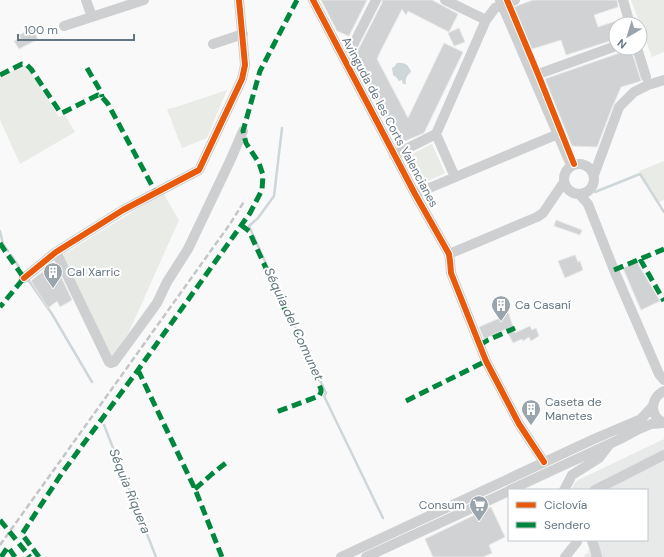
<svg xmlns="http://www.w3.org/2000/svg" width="664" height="557" font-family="'DM Sans',sans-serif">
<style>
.built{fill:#e8e9e9}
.green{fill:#e8ebe6}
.water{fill:#ced6d9}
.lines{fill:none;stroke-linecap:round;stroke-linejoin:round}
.stream{stroke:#ced6d9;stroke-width:2.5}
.building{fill:#d0d2d3;stroke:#e8e8e8}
.minor{stroke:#cecfd0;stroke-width:10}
.rail{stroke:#c3c5c6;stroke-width:2.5;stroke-dasharray:6 3;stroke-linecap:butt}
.quiet{stroke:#00873e;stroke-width:5;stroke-dasharray:10 5;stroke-linecap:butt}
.cycleway-casing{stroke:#fff;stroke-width:8}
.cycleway{stroke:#e8590c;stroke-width:6}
.labels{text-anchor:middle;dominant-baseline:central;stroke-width:4;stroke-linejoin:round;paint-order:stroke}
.street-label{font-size:12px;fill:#657683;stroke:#fff}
.poi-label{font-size:12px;fill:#657683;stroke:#fff;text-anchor:start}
.water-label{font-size:13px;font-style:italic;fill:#60757c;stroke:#fff}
</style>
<rect width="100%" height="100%" fill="#f9f9f9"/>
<path class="built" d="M664 439V557H585L584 555 588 553 589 549 586 540H647V490H572V488L574 484 578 480Z"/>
<path class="green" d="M631 0H664V52L652 57Z
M22 66H26L29 69 59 117 65 115 75 132 20 164 0 120V77Z
M227 90 207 138 182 148 167 109 173 108Z
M432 144 445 173 419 185 406 157Z
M664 161V200L659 202 639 171Z
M163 193 179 220 129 332 111 361 61 256Z"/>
<path class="water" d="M397 63C404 62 409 65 411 72 407 75 405 79 406 84H403L402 80 399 81 396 77 393 75 392 68 395 66Z"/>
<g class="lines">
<path class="stream" d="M282 128 274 196 258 218 249 226 275 284 326 393 324 396 383 518
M595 192 640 174 664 212
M0 231 3 244 8 251
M11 255 19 267
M29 281 52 314 92 382
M104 425 156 557"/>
</g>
<path class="building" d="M321 0H367L349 36 337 31Z
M382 0H432L458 14 449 32 408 11 406 15 402 9 381 50 377 59 408 118 444 43 463 52 424 133 398 144 353 60 382 3Z
M533 0H617L618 7 594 15 598 27 616 21V39L566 55 561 40 532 49 514 7Z
M459 28 465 42 454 46 448 33Z
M32 29 38 39 19 49 14 41 21 38 19 35Z
M631 49 641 81 621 87 615 101 613 105 597 147 572 146 545 79Z
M556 220 582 230 580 235 554 226Z
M575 255 578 262 580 261 583 270 565 278 558 261Z
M637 262 660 301 641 310 623 268Z
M55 264 72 300 60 307 57 301 48 308 31 281 38 275Z
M508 311 515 333 530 326 532 330 536 328 539 336 531 341 529 337 523 341 522 339 513 343 506 329 484 339 479 327 500 318 498 315Z
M491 507 505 537 489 545 492 553 483 557H433L425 539Z"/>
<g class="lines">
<path class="minor" d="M86 0 92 17
M313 0 415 194 449 254 450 261 451 273 486 361 519 424 544 462
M445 0 486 20
M500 0 571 165
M623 0 630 24
M64 26 144 0
M213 44 243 34
M637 48 646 77
M345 61 376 0
M533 76 616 46
M436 134 455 177
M394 155 436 134 486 20 495 8 515 0
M564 179a15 15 0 1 1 30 0a15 15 0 1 1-30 0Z
M594 175 619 107 634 92 648 85 664 80
M415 194 558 134
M579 194 588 204 614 270 659 374 664 380
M56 252 109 362 111 363 114 362 136 332 157 303 167 282 188 249 230 161 243 131
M449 254 537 217 543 213 564 182
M24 278 56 252 123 210 199 170 242 79 245 65 239 0
M664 391C650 398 649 416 664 423
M510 490 618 440 637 430 651 424 664 423
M564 490 572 475 599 458 609 445
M595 490 664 455
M592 540 597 556 596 557
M341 557 594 439 641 419 653 406
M366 557 509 491
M565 557 577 542V540"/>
<path class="rail" d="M0 545 230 224 245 200"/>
<path class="quiet" d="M87 68 101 92 102 97
M0 75 22 64 27 65 31 69 60 112 62 113 98 95 102 97 108 104 156 193
M241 225 249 231 321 389V392L319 396 276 412
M0 243 5 251 24 278 0 307
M640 259 664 301
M614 270 664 249
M480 345 488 340 515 328
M138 370 195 489 222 557
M406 401 486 361
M195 489 212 474 227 462
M0 520 30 557
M1 557 8 547 15 557
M39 557 22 534 62 473 138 370 250 213 262 190 263 175 259 163 246 143 243 131 260 71 297 0"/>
<g class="cycleway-casing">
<path id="cycleway" d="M313 0 415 194 449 254 450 261 451 273 486 361 519 424 544 462
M507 0 538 74 574 164
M24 278 56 252 123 210 199 170 242 79 245 65 239 0"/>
</g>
<use href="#cycleway" class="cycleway"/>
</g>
<defs>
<g id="building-pin" transform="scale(1)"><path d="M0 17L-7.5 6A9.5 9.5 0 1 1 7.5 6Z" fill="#99a4ac" stroke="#fff"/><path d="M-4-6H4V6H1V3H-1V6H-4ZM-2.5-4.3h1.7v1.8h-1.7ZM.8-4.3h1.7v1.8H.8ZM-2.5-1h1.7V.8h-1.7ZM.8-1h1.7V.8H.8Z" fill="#fff"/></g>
<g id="supermarket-pin" transform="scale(1)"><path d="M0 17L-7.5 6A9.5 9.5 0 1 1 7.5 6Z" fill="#99a4ac" stroke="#fff"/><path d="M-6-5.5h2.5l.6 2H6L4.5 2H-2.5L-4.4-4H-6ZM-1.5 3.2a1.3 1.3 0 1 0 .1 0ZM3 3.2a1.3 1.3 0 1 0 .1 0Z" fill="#fff"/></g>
</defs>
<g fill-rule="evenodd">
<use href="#building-pin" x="53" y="272"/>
<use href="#building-pin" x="501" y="305"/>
<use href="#building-pin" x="531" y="409"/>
<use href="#supermarket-pin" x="479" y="505"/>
</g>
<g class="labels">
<g class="street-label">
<text transform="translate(390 122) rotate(62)">Avinguda de les Corts Valencianes</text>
</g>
<g class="poi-label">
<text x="67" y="272">Cal Xarric</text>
<text x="515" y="305">Ca Casaní</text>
<text x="545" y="402">Caseta de<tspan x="545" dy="14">Manetes</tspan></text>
<text x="465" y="505" text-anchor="end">Consum</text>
</g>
<g class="water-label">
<text transform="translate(294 324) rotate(65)">Séquia del Comunet</text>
<text transform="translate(130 491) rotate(68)">Séquia Riquera</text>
</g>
</g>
<rect x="508" y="489" width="140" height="52" fill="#ffffff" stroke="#c1c8cd"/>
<rect x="516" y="502" width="20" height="6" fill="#e8590c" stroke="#c1c8cd"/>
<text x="544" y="509" font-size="12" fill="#657683">Ciclovía</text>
<rect x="516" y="522" width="20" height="6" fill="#00873e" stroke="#c1c8cd"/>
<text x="544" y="529" font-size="12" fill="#657683">Sendero</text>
<g transform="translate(628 36) rotate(218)"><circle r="19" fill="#ffffff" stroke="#c1c8cd"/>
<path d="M0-3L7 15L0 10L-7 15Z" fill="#99a4ac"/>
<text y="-6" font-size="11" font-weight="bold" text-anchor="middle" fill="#657683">N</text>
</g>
<path d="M18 34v6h116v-6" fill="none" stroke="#657683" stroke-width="2"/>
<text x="24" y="34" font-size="12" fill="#657683" stroke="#ffffff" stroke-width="3" paint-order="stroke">100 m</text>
</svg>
